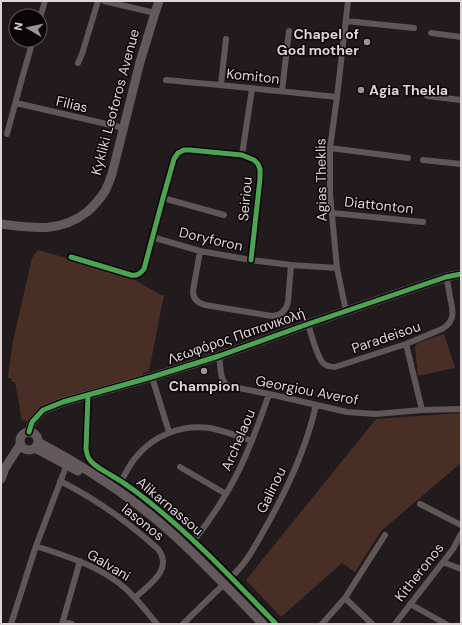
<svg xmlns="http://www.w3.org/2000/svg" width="462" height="625" font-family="'DM Sans',sans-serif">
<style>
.green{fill:#492e25}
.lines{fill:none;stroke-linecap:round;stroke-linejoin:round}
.street{stroke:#5e5657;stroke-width:6}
.secondary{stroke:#63595a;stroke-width:9}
.cycleway-casing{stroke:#0a0507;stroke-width:8}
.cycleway{stroke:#4ca352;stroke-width:5}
.poi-dot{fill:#9d9497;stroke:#0a0507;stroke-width:1.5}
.labels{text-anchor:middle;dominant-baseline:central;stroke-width:3;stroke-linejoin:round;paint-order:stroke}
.poi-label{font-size:14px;font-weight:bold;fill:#dfd5d8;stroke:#0a0507;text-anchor:end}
.street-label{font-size:14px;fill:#dfd5d8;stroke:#0a0507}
</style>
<rect width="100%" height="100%" fill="#221b1e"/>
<path class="green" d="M38 250 126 275 161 295H164L149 371 143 373V375L55 401 25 422V419L22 421 15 382H12L11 378H8L9 368 13 341 32 258Z
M444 334 455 368 418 376 415 347 418 343Z
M461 413V463L381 531 355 572 342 563 281 617 246 580 376 419Z"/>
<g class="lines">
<path class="street" d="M104 1 155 13
M40 18 45 1
M346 21 414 28
M431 33 461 37
M78 63 82 54 98 1
M166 80C223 85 280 91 337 97
M221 84 226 39
M282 91 289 31
M427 96 461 100
M16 103 124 128
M7 134 21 82 33 40
M330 148 408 158
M242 155 252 89
M423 160 461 164
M163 198 224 215
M332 213 423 222
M152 237 200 251 251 260 291 265 337 268
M200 251 193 291C193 299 197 303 205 305L272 316C280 316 286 311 288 302L291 265
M71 257 131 275C137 276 140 274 144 269L163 198 174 159 178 153 184 150H190L242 155 254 160 258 164 260 169V179L251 260
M346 311 337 268 330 194V148L337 97 348 1
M308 324C311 333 317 357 323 363 326 366 330 367 335 367L406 344 442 329C456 321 453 310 450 297 449 290 448 284 446 277
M406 344 422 410
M219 356C221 366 219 380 228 386L269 394 347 412 376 414 422 410 461 409
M152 377 169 432
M88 395 86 449C87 453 87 457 90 460 94 466 103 470 109 474 118 479 127 485 135 491 187 530 231 577 276 624
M180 467 226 494
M60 481C96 499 128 522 158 549 174 570 148 585 135 598
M121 481C126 473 130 464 136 457 154 435 182 424 210 428 225 431 238 436 252 441
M420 504 461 525
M194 540C213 517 233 485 245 457 254 436 262 415 269 394
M36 546C68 557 101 566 126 589 138 600 147 612 157 624
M443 562 461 569
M231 577C245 565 254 548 263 532 286 492 306 450 316 405
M345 598 372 624
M410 604 446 624
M63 621 72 624
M11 624 36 546 67 464
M62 624 80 561
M183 624 224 584
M322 624 345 598 385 535
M395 624 443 562 453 549 461 534"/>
<path class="secondary" d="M1 224C33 228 60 233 87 212 94 206 100 199 105 191 108 186 110 179 112 174L140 62 155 13 159 1
M20 441a9 9 0 1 1 18 0a9 9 0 1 1-18 0Z
M29 432 32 422 43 410 63 402 152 377 219 356 308 324 446 277 461 274
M38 442C87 468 134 498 175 536 205 564 234 594 263 624
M35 448 78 471
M1 479 5 468 20 445"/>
<g class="cycleway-casing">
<path id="cycleway" d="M71 257 131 275C137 276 140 274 144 269L163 198 174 159 178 153 184 150H190L242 155 254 160 258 164 260 169V179L251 260
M88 395 86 449C87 453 87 457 90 460 94 466 103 470 109 474 118 479 127 485 135 491 187 530 231 577 276 624
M29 432 32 422 43 410 63 402 152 377 219 356 308 324 446 277 461 274"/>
</g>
<use href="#cycleway" class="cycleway"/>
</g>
<g class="poi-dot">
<circle cx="367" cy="42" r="4"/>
<circle cx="361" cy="90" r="4"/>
<circle cx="204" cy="371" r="4"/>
</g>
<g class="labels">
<g class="poi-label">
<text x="359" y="34">Chapel of<tspan x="359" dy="16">God mother</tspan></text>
<text x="369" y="90" text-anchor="start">Agia Thekla</text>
<text x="204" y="386" text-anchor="middle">Champion</text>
</g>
<g class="street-label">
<text transform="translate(253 76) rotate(6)">Komiton</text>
<text transform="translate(115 102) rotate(-75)">Kykliki Leoforos Avenue</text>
<text transform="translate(72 104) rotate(13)">Filias</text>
<text transform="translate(321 180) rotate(-91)">Agias Theklis</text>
<text transform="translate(245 199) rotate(-85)">Seiriou</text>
<text transform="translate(379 205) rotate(6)">Diattonton</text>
<text transform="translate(211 239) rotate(13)">Doryforon</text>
<text transform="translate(236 336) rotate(-19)">Λεωφόρος Παπανικολή</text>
<text transform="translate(386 337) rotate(-19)">Paradeisou</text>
<text transform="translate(307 390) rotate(11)">Georgiou Averof</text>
<text transform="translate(238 440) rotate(-67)">Archelaou</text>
<text transform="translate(271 490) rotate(-64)">Galinou</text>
<text transform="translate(170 506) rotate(40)">Alikarnassou</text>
<text transform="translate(143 522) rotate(39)">Iasonos</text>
<text transform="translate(109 565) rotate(31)">Galvani</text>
<text transform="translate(419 572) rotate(-52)">Kitheronos</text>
</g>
</g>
<rect width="462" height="625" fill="none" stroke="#dfd5d8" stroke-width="4"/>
<g transform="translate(28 28) rotate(279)"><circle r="19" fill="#0a0507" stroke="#5f585b"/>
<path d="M0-3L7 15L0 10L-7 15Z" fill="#9d9497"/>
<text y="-6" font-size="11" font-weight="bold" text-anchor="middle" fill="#dfd5d8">N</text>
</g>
</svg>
